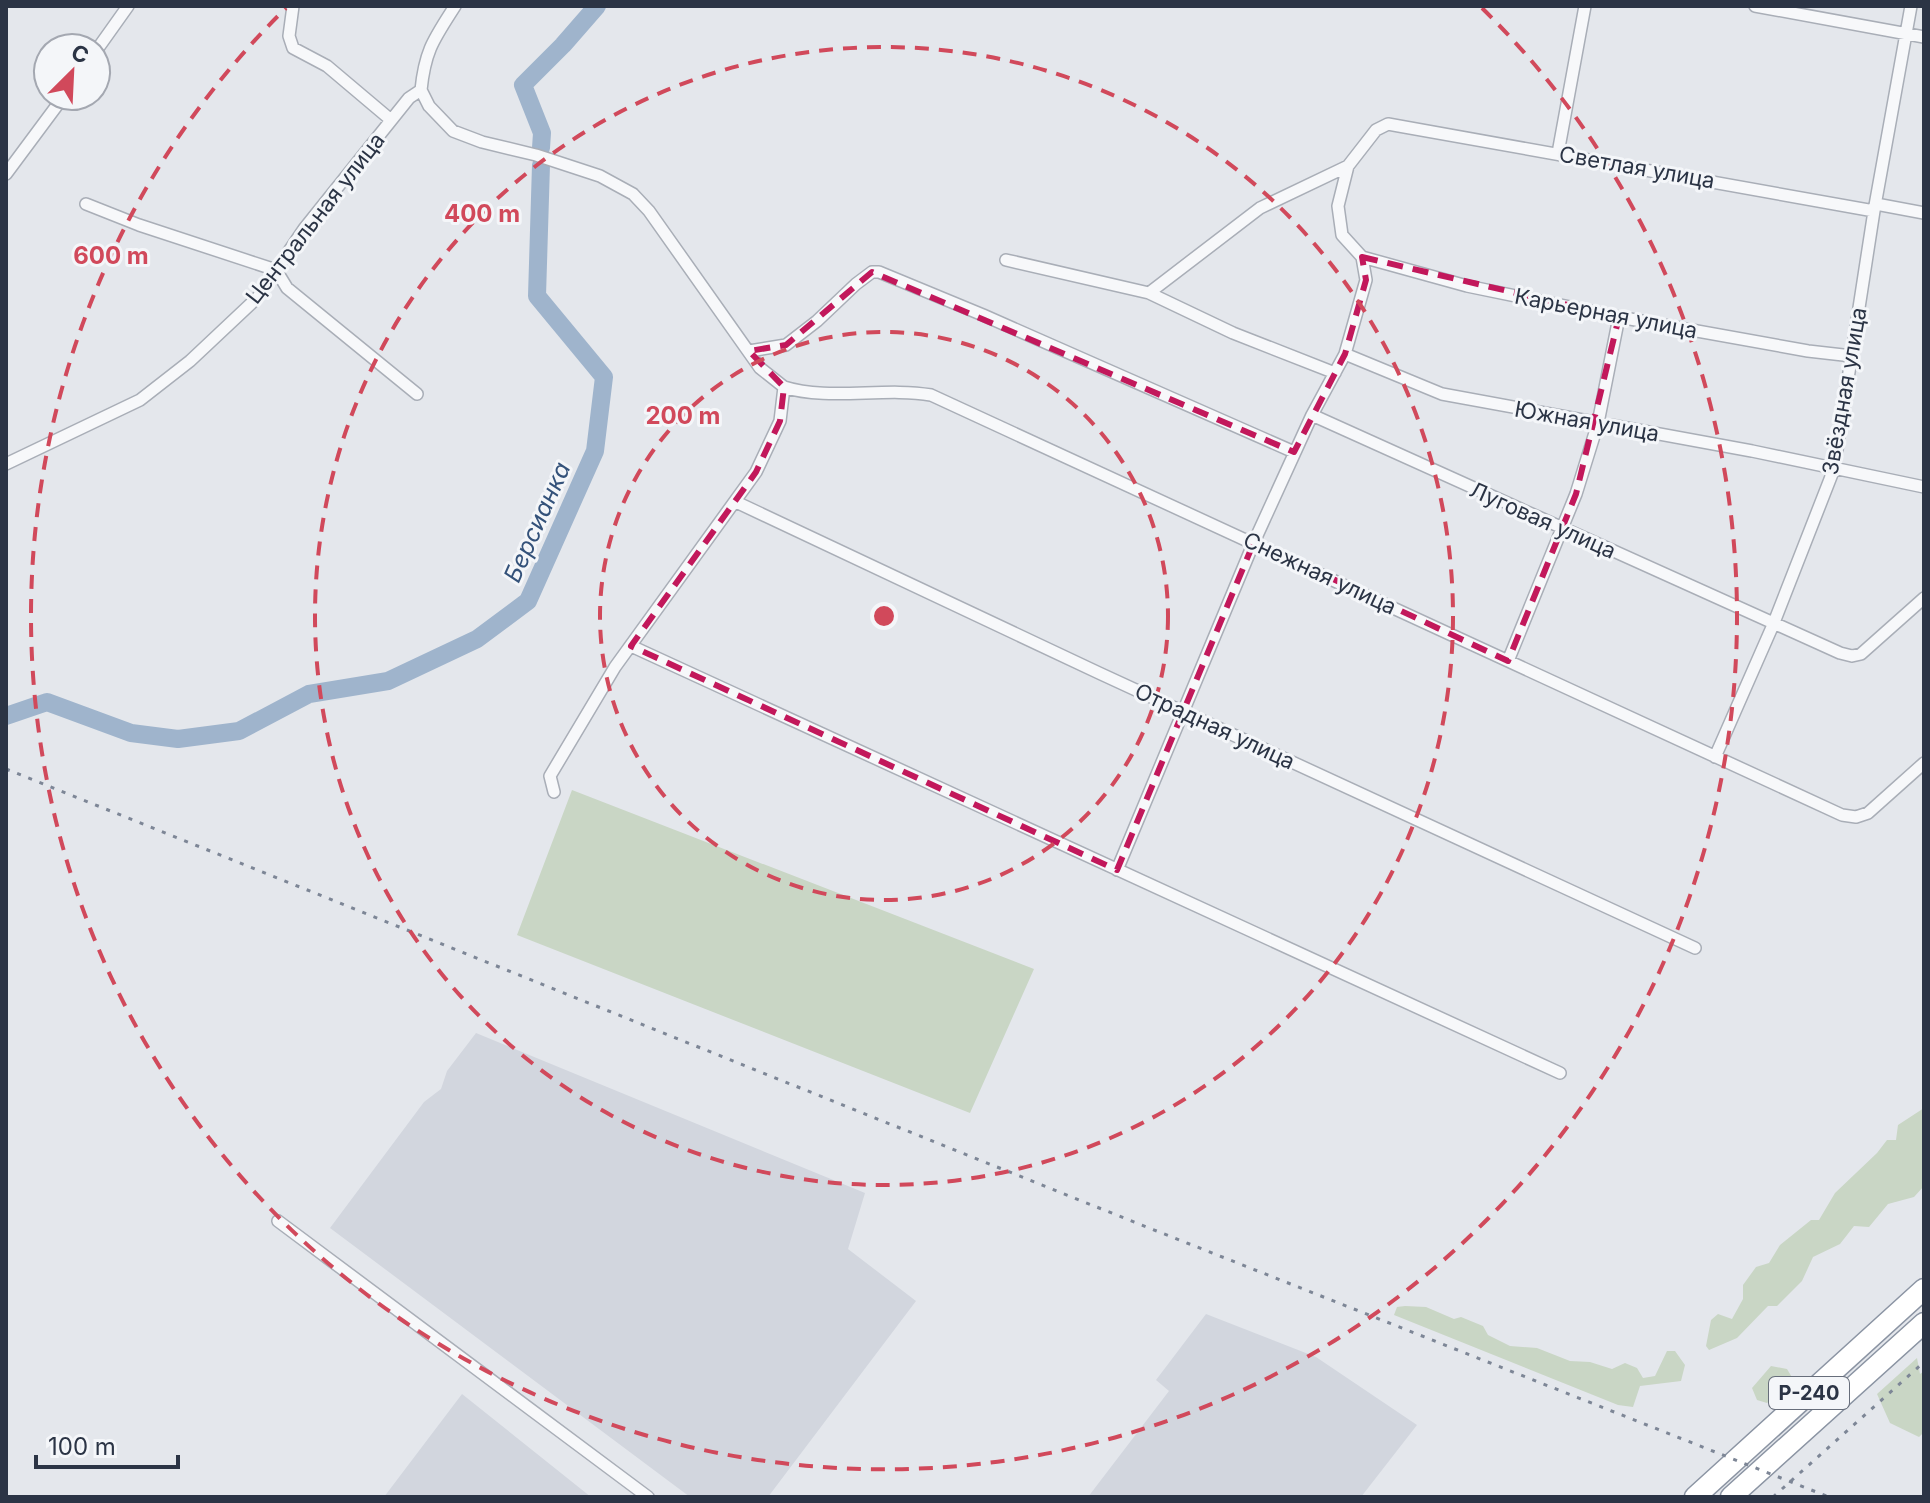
<svg xmlns="http://www.w3.org/2000/svg" width="1930" height="1503" font-family="Inter,sans-serif">
<style>
.built{fill:#d2d6de}
.green{fill:#c9d6c5}
.lines{fill:none;stroke-linecap:round;stroke-linejoin:round}
.river{stroke:#9fb4cc;stroke-width:18}
.street-casing{stroke:#a9aeb7;stroke-width:14}
.highway-casing{stroke:#8b94a3;stroke-width:23}
.street{stroke:#f7f8fa;stroke-width:11}
.highway{stroke:#fff;stroke-width:20}
.rail{stroke:#7d8696;stroke-width:3;stroke-dasharray:4 8;stroke-linecap:butt}
.marked{fill:none;stroke:#c2185b;stroke-width:6;stroke-dasharray:16 10;stroke-linejoin:round}
.ring{fill:none;stroke:#d1495b;stroke-width:4;stroke-dasharray:14 10}
.labels{text-anchor:middle;dominant-baseline:central;stroke-width:6;stroke-linejoin:round;paint-order:stroke}
.shield{fill:#f4f6f9;stroke:#676e7b;stroke-width:2}
.shield-label{font-size:20px;font-weight:bold;fill:#2b3445}
.street-label{font-size:22px;fill:#2b3445;stroke:#f4f6f9}
.water-label{font-size:24px;font-style:italic;fill:#34527a;stroke:#f4f6f9}
.centre{fill:#d1495b;stroke:#f4f6f9;stroke-width:4}
.ring-label{font-size:24px;text-anchor:middle;font-weight:bold;fill:#d1495b;stroke:#f4f6f9;stroke-width:6;stroke-linejoin:round;paint-order:stroke}
</style>
<rect width="100%" height="100%" fill="#e4e7ec"/>
<path class="built" d="M476 1033 865 1193 848 1249 916 1301 768 1497H690L330 1228 424 1102 441 1089 447 1071Z
M1206 1314 1316 1357 1417 1425 1361 1497H1088L1169 1391 1156 1380Z
M462 1394 591 1497H384Z"/>
<path class="green" d="M572 790 1034 969 970 1113 517 935Z
M1924 1108V1186L1914 1197 1888 1204 1869 1227 1854 1226 1840 1244 1813 1257 1802 1281 1777 1306H1768L1737 1338 1709 1350 1706 1346 1711 1320 1718 1314 1732 1319 1743 1299V1285L1756 1267 1769 1263 1780 1245 1811 1220H1819L1835 1193 1877 1153 1887 1140H1896L1898 1125Z
M1405 1306 1426 1307 1454 1319 1461 1317 1483 1326 1488 1335 1510 1346 1537 1348 1570 1361 1590 1362 1612 1369 1625 1363 1637 1368 1643 1378 1655 1376 1667 1351H1675L1685 1365 1681 1381 1640 1386 1633 1407 1618 1405 1394 1315 1397 1307Z
M1917 1358 1920 1374 1924 1371V1432L1919 1437 1890 1423 1877 1394Z
M1771 1366 1787 1369 1793 1379 1767 1403 1757 1400 1752 1388Z"/>
<g class="lines">
<path class="river" d="M541 148 542 133 523 85 563 45 597 6
M6 716 47 702 131 733 178 739 239 731 309 694 388 681 477 639 528 601 595 451 604 377 537 296 541 165"/>
<g class="street-casing">
<path id="street" d="M293 6 289 36 293 48 327 66 391 120
M1755 6 1924 37
M96 51 128 6
M421 90 429 106 453 131 482 142 536 155 600 176 633 194 649 211 760 368 784 387 780 421 756 472 615 667 550 776 554 792
M1558 153 1585 6
M6 174 64 96
M86 204 139 225 276 270 287 288 417 394
M1876 204 1924 213
M1362 257 1467 286 1619 317 1808 351 1852 356
M1006 260 1149 293 1233 333 1335 373
M1149 293 1260 208 1348 166
M749 351 786 345 817 321 856 284 872 272H879L983 315 1294 452
M1345 354 1442 394 1752 451 1924 487
M784 387C827 401 885 387 931 395L1842 815 1856 817 1868 813 1924 763
M1312 415 1840 653 1852 656 1861 654 1924 598
M6 464 140 400 190 361 258 297 304 229 409 98 421 90C425 50 434 39 455 6
M736 502 1099 673 1695 948
M631 646 1560 1073
M1508 661 1576 494 1598 423 1619 317
M1715 757 1773 625 1834 469 1874 211 1911 6
M1117 870 1254 542 1312 415 1345 354 1366 280 1362 257 1342 235 1338 206 1348 166 1376 130 1388 124 1399 126 1874 211
M278 1221 648 1497"/>
</g>
<g class="highway-casing">
<path id="highway" d="M1695 1497 1924 1289
M1731 1497 1924 1323"/>
</g>
<use href="#street" class="street"/>
<use href="#highway" class="highway"/>
<path class="rail" d="M6 769 1139 1224 1829 1497
M1773 1497 1924 1362"/>
</g>
<path class="marked" d="M1362 257 1619 317 1576 494 1508 661 1254 542 1117 870 631 646 756 472 780 421 784 387 749 351 786 345 872 272 1294 452 1345 354 1366 280Z"/>
<g class="ring">
<circle cx="884" cy="616" r="284"/>
<circle cx="884" cy="616" r="569"/>
<path d="M1482 8A853 853 0 1 1 286 8"/>
</g>
<g class="labels">
<rect class="shield" x="1769" y="1377" width="80" height="32" rx="6"/>
<g class="shield-label">
<text x="1809" y="1393">Р-240</text>
</g>
<g class="street-label">
<text transform="translate(1637 167) rotate(10)">Светлая улица</text>
<text transform="translate(315 218) rotate(-52)">Центральная улица</text>
<text transform="translate(1606 313) rotate(11)">Карьерная улица</text>
<text transform="translate(1844 391) rotate(-80)">Звёздная улица</text>
<text transform="translate(1587 421) rotate(10)">Южная улица</text>
<text transform="translate(1543 520) rotate(24)">Луговая улица</text>
<text transform="translate(1320 573) rotate(25)">Снежная улица</text>
<text transform="translate(1215 726) rotate(25)">Отрадная улица</text>
</g>
<g class="water-label">
<text transform="translate(537 522) rotate(-66)">Берсианка</text>
</g>
</g>
<circle cx="884" cy="616" r="12" class="centre"/>
<g class="ring-label">
<text x="482" y="222">400 m</text>
<text x="111" y="264">600 m</text>
<text x="683" y="424">200 m</text>
</g>
<rect width="1930" height="1503" fill="none" stroke="#2b3445" stroke-width="16"/>
<g transform="translate(72 72) rotate(24)"><circle r="38" fill="#f4f6f9" stroke="#a4a8b1" stroke-width="2"/>
<path d="M0-6L14 30L0 20L-14 30Z" fill="#d1495b"/>
<text y="-12" font-size="22" font-weight="bold" text-anchor="middle" fill="#2b3445">С</text>
</g>
<path d="M36 1455v12h142v-12" fill="none" stroke="#2b3445" stroke-width="4"/>
<text x="48" y="1455" font-size="24" fill="#2b3445" stroke="#f4f6f9" stroke-width="6" paint-order="stroke">100 m</text>
</svg>
